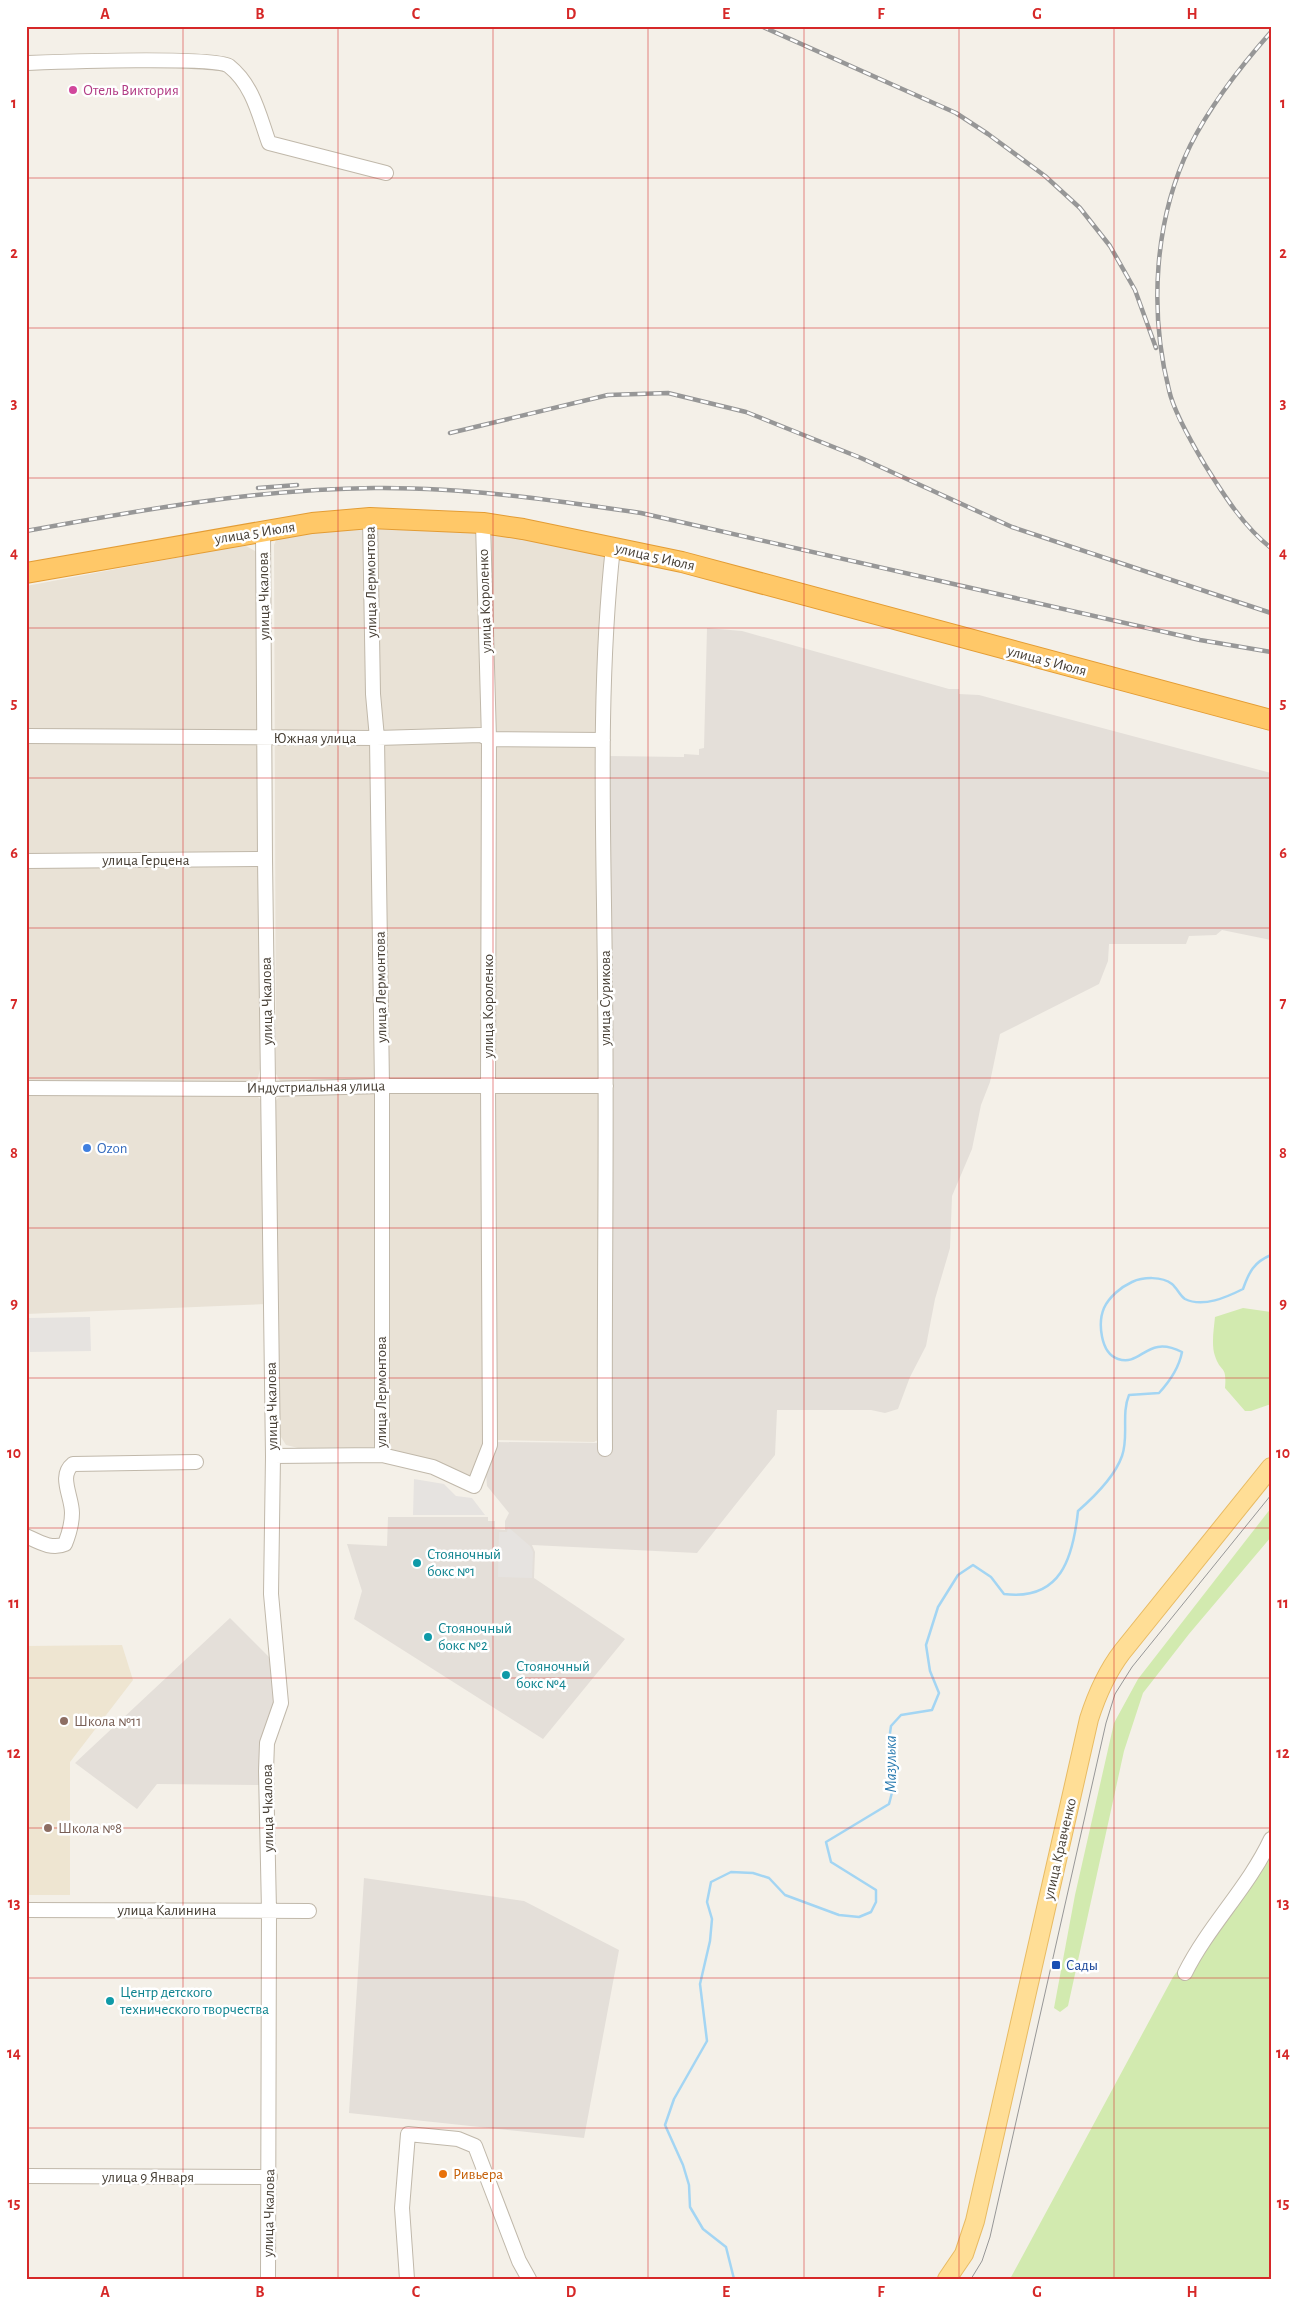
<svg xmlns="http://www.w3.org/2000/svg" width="1297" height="2305" font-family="'Alegreya Sans',sans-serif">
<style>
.residential{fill:#e9e2d6}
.industrial{fill:#e4dfd9}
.education{fill:#eee5d1}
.green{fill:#d2eaaf}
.parking{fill:#e6e3e0}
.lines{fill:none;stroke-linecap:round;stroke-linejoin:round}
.stream{stroke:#a3d5f3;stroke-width:2.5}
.minor-casing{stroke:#c0b8aa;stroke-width:16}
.major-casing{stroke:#e8bb63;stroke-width:20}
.highway-casing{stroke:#e39c34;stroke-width:22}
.minor{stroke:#fff;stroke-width:14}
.major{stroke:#ffde96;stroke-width:18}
.highway{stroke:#ffc868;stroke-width:20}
.tram{stroke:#979797;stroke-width:1}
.rail-casing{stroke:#979797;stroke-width:4.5}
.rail{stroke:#fff;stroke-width:2.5;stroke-dasharray:8;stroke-linecap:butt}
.grid{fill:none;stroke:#d62828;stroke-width:1;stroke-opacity:0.55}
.hotel-dot{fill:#d1479c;stroke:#fff;stroke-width:2}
.shop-dot{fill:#3f7fe0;stroke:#fff;stroke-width:2}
.culture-dot{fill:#0f9aa8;stroke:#fff;stroke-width:2}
.education-dot{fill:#8d6e63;stroke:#fff;stroke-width:2}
.transit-dot{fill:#1a4fb4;stroke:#fff;stroke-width:2}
.food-dot{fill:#e8710a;stroke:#fff;stroke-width:2}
.labels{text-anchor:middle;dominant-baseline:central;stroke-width:5;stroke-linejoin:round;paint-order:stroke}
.hotel-label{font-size:15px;fill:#b23c85;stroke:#fff;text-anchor:start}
.street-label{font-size:15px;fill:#484036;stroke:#fff}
.shop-label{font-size:15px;fill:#366cbe;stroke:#fff;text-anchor:start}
.culture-label{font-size:15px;fill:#0d838f;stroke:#fff;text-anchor:start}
.education-label{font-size:15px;fill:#785e54;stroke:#fff;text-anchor:start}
.transit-label{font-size:15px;fill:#164399;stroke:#fff;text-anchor:start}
.food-label{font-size:15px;fill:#c56008;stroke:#fff;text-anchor:start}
.water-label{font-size:16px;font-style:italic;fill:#2a7bb0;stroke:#fff}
.neatline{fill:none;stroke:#d62828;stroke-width:2}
.grid-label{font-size:16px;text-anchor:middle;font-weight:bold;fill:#d62828}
</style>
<rect width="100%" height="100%" fill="#f4f0e8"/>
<path class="residential" d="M373 528 458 529 493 532 603 552 607 557 600 1075 598 1080 288 1084 280 1081 276 1074 274 545 277 538 326 531Z
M239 546H246L257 552 260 634 257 747 260 1069 258 1078 251 1084 26 1086V586Z
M590 1090 601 1093 598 1440 594 1442 495 1440 475 1474 466 1476 379 1447 298 1448 286 1445 281 1437 278 1429 275 1102 278 1098 288 1094Z
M26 1091 253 1094 258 1097 262 1101 267 1304 26 1314Z"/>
<path class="industrial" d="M707 628 742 631 949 689H959V694L979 695 1271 773V940L1222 930 1216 935 1189 936 1186 944H1109L1108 961 1099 984 1000 1034 990 1082 981 1105 972 1149 952 1196 950 1248 935 1299 926 1346 910 1377 898 1409 885 1413 871 1410H777L775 1455 697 1553 532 1545 535 1552 534 1578 625 1639 543 1739 354 1619 362 1591 347 1544 387 1546 388 1517H488V1521H495V1529L505 1530V1521L509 1513 487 1486 486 1474 494 1442 607 1443 609 756 684 757V754L699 755V749L704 748Z
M230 1618 274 1662V1713L264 1734 259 1785 157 1784 137 1809 75 1763Z
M364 1878 524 1901 619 1950 584 2138 349 2113Z"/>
<path class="education" d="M122 1645 133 1680 70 1762V1895H26V1646Z"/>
<path class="green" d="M1243 1308 1271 1312V1404L1251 1411H1245L1225 1388C1227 1364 1221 1374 1215 1356 1211 1345 1214 1328 1215 1317Z
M1271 1508V1537L1189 1634 1143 1693 1124 1751 1068 2006 1060 2012 1054 2008 1075 1895 1114 1723 1138 1679Z
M1271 1826V2279H1010L1173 1977 1229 1901Z"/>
<path class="parking" d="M90 1317 91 1351 30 1352 29 1318Z
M414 1479 444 1484 456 1496 472 1498 485 1515H413Z
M508 1527 530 1546 533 1552 532 1578 498 1577 499 1532H507Z"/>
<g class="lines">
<path class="stream" d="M734 2279 726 2247 703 2229 690 2207 689 2185 683 2165 665 2125 674 2099 707 2041 700 1984 710 1941 712 1919 707 1902 711 1882 731 1872 753 1873 769 1878 785 1895 839 1915 859 1917 871 1912 876 1902V1890L831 1862 826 1842 889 1804 894 1785V1771L888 1747 891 1726 901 1715 932 1710 939 1693 930 1671 926 1645 938 1607 958 1575 973 1565 991 1577 1004 1594C1061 1601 1073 1558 1078 1511 1094 1497 1115 1476 1122 1456 1129 1437 1121 1414 1129 1395L1159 1393C1170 1381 1179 1368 1182 1352 1146 1334 1142 1367 1118 1359 1100 1353 1098 1322 1104 1308 1109 1297 1121 1287 1132 1282 1143 1277 1162 1276 1172 1284 1177 1288 1180 1296 1185 1299 1203 1308 1227 1297 1243 1289 1249 1272 1254 1262 1271 1255"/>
<g class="minor-casing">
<path id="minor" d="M26 63C54 62 216 56 229 66 253 85 259 115 269 143L386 173
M370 518 373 694 377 738 382 1086V1455
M263 531 265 859 273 1456 271 1594 281 1703 267 1743 266 1771 269 1910 268 2279
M26 736 377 738 481 735 489 739 603 740
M26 861 265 859
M26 1088 269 1089 382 1086H606
M605 1449C604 1295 607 1141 605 987 604 840 597 693 613 547
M273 1456 382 1455 433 1467 474 1486 490 1445 488 1086 489 739 483 523
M26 1536C39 1542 52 1550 65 1544 69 1534 72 1523 72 1513 72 1496 58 1476 73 1464L196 1462
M26 1910 309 1911
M1185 1973C1209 1925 1248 1888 1271 1839
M26 2176 270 2177
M407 2279 402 2208 408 2134 458 2139 475 2146 519 2261 529 2279"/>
</g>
<g class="major-casing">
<path id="major" d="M947 2279 964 2254 975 2221 1089 1719C1097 1694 1106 1673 1122 1652L1271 1467"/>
</g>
<g class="highway-casing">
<path id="highway" d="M26 573 312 523 370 518 483 523 523 529 682 562 1271 720"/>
</g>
<use href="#minor" class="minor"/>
<use href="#major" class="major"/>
<use href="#highway" class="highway"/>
<path class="tram" d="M971 2279 982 2261 990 2237 1106 1723 1115 1694 1132 1667 1271 1495"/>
<g class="rail-casing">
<path id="rail" d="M761 26 956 113 988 134 1045 176 1080 208 1110 246 1135 290 1156 348
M1271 32C1240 67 1211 104 1190 146 1154 220 1149 311 1169 390 1174 413 1193 445 1205 465 1223 494 1244 527 1271 548
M450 433 608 395 668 393 746 412 861 458 1012 527 1271 613
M258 488 297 485
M26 531C141 510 257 489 374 488 463 487 553 500 641 513L1200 640 1271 652"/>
</g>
<use href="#rail" class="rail"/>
</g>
<path class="grid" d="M183 26V2279M338 26V2279M493 26V2279M648 26V2279M804 26V2279M959 26V2279M1114 26V2279M26 178H1271M26 328H1271M26 478H1271M26 628H1271M26 778H1271M26 928H1271M26 1078H1271M26 1228H1271M26 1378H1271M26 1528H1271M26 1678H1271M26 1828H1271M26 1978H1271M26 2128H1271"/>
<circle class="hotel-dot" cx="73" cy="90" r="5"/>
<circle class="shop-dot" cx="87" cy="1148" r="5"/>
<g class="culture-dot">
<circle cx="417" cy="1563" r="5"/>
<circle cx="428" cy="1637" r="5"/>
<circle cx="506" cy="1675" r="5"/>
<circle cx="110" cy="2001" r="5"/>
</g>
<g class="education-dot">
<circle cx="64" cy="1721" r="5"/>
<circle cx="48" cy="1828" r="5"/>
</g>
<rect class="transit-dot" x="1051" y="1960" width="10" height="10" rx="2.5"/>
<circle class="food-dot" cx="443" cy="2174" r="5"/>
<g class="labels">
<g class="hotel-label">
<text x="83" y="90">Отель Виктория</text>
</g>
<g class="street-label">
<text transform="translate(255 533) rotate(-9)">улица 5 Июля</text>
<text transform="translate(655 557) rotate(13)">улица 5 Июля</text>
<text transform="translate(371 582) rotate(-91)">улица Лермонтова</text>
<text transform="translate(264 596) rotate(-91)">улица Чкалова</text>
<text transform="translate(485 601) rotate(-92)">улица Короленко</text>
<text transform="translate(1047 661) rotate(15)">улица 5 Июля</text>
<text x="315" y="738">Южная улица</text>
<text x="146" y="860">улица Герцена</text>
<text transform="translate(381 987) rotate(-91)">улица Лермонтова</text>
<text transform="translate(605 998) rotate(-90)">улица Сурикова</text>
<text transform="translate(267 1001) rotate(-91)">улица Чкалова</text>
<text transform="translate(488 1006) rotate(-90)">улица Короленко</text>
<text transform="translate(316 1087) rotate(-1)">Индустриальная улица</text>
<text transform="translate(381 1392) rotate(-90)">улица Лермонтова</text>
<text transform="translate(272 1406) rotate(-91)">улица Чкалова</text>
<text transform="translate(268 1808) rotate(-91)">улица Чкалова</text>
<text transform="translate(1060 1849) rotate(-77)">улица Кравченко</text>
<text x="167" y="1910">улица Калинина</text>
<text x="148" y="2177">улица 9 Января</text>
<text transform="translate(269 2213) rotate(-89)">улица Чкалова</text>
</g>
<g class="shop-label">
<text x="97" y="1148">Ozon</text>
</g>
<g class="culture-label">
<text x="427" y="1554">Стояночный<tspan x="427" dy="17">бокс №1</tspan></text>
<text x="438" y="1628">Стояночный<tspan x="438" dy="17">бокс №2</tspan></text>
<text x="516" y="1666">Стояночный<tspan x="516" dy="17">бокс №4</tspan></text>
<text x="120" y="1992">Центр детского<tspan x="120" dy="17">технического творчества</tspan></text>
</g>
<g class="education-label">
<text x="74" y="1721">Школа №11</text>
<text x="58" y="1828">Школа №8</text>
</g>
<g class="transit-label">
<text x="1066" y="1965">Сады</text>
</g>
<g class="food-label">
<text x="453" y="2174">Ривьера</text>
</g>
<g class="water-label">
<text transform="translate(891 1764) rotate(-90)">Мазулька</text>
</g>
</g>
<rect width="1297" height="2305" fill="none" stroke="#ffffff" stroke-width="55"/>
<rect x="28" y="28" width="1242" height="2250" class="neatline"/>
<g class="grid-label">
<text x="105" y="19">A</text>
<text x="260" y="19">B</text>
<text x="416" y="19">C</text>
<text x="571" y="19">D</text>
<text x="726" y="19">E</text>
<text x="881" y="19">F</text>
<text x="1037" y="19">G</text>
<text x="1192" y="19">H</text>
<text x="14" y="108">1</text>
<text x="1283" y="108">1</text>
<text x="14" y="258">2</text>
<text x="1283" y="258">2</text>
<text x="14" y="408">3</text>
<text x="1283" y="408">3</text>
<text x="14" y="558">4</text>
<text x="1283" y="558">4</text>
<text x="14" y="708">5</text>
<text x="1283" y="708">5</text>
<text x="14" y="858">6</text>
<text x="1283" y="858">6</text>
<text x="14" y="1008">7</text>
<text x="1283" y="1008">7</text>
<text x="14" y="1158">8</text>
<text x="1283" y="1158">8</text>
<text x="14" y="1308">9</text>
<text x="1283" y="1308">9</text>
<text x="14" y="1458">10</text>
<text x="1283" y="1458">10</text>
<text x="14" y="1608">11</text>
<text x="1283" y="1608">11</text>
<text x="14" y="1758">12</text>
<text x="1283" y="1758">12</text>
<text x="14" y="1908">13</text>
<text x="1283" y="1908">13</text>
<text x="14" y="2058">14</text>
<text x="1283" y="2058">14</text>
<text x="14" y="2208">15</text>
<text x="1283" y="2208">15</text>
<text x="105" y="2297">A</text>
<text x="260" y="2297">B</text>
<text x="416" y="2297">C</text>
<text x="571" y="2297">D</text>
<text x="726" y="2297">E</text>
<text x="881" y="2297">F</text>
<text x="1037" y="2297">G</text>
<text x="1192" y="2297">H</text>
</g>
</svg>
